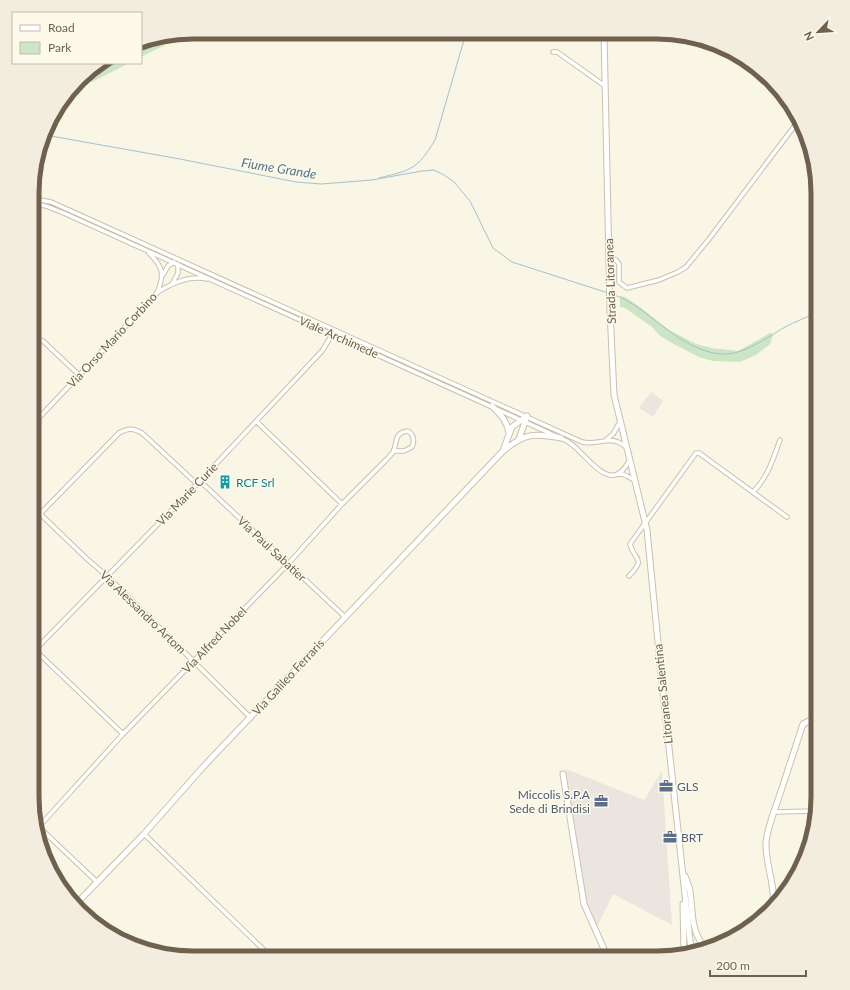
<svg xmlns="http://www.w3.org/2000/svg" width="850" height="990" font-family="Lato,sans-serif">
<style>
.industrial{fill:#eae6df}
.green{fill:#cbe5c5}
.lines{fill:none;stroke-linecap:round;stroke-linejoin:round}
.stream{stroke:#a4c0d1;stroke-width:1}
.street-casing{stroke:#c9c0ad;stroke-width:5.5}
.secondary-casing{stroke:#ccc1ab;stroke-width:7}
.street{stroke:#fff;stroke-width:3.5}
.secondary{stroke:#fff;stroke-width:5}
.labels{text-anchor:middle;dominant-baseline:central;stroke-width:3;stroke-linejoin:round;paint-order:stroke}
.street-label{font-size:12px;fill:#6f614d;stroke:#fdf9eb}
.culture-label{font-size:12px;fill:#0d838f;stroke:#fdf9eb;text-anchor:start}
.service-label{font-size:12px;fill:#4e5e75;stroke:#fdf9eb;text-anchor:start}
.water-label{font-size:13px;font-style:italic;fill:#51768d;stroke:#fdf9eb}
.rim{fill:none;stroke:#6f614d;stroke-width:5}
</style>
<rect width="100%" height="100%" fill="#f9f6e5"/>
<path class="industrial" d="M651 392 663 401 653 417 639 408Z
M566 769 644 800 662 771 672 925 613 894 597 927 585 903Z"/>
<path class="green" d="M189 33 141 57V41Z
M103 63H129L92 82 87 73Z
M620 296 625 297 640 307 669 330 696 344 716 349H722L738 351 770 333 773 335 770 344 756 355 740 362 713 361 699 357 668 341 659 335 652 327 625 308 620 307Z"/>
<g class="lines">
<path class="stream" d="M45 135 180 159 296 182 321 184 372 180
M379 178C411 170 417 170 435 140L466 33
M372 180 422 171 434 170 444 175 454 182 470 201 493 248 512 262 608 293
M611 294C633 300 650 318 668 330 684 342 705 355 727 354 746 353 768 337 785 327 795 322 807 317 818 312"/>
<g class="street-casing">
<path id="street" d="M553 52H557L605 86
M35 199 51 202 69 210 582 442C600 446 611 433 627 448
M35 204 46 206 66 214 567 441C571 444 576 447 579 451 594 465 613 492 629 461
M609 258 616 260 619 264V282L627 288 659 280 678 272 686 267 709 239 799 120
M163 275 168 266 174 262
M172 284 178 273V264
M158 292C172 283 190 275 207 279
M34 339 43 341 79 375
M256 421 342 504
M34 423 157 293C165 274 163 267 149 253
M606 440 613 434 620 422
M619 473 627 476 634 480
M200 481 345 617
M753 492C768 477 773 459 780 440
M33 507 86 558 108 577 251 718
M40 514 119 433C128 428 133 428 142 433L197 484
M629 576C647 557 634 561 630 544L696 453H699L787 517
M33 648 123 734
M33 652 200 481 322 351 333 333
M810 811 811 830
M774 812 816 811
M39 827 97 882
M36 830 123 734 288 564 342 504 389 457C390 455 392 454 393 452 398 442 393 433 408 431 414 435 415 440 412 447L404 451H394
M144 834 264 950 268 958"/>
</g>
<g class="secondary-casing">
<path id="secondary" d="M604 33 610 310 614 395 647 530 662 683 691 950
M492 406C501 415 507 421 509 433
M519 439 527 416
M504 448 512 427 527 416
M563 774 584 904 608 958
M685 876C687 881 689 886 690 891 693 912 690 928 704 947
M683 904 684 952
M75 905 144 834 203 767 503 451C525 433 534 433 561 438
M773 908C776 885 765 865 766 842 768 826 774 812 779 797 787 773 795 749 803 724L811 720H818"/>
</g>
<use href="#street" class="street"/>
<use href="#secondary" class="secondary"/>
</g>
<defs>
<g id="building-bare" transform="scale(1.08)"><path d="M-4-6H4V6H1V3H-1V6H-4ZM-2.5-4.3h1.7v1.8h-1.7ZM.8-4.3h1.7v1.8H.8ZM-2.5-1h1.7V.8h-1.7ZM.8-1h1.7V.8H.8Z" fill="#0f9aa8" stroke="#fdf9eb" stroke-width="2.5" paint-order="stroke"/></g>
<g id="office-bare" transform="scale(1.08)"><path d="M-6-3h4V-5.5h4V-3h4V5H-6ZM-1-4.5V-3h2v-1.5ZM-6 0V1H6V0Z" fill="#5c6f8a" stroke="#fdf9eb" stroke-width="2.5" paint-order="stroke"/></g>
</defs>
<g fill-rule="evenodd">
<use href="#building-bare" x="225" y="482"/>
<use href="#office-bare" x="666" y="786"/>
<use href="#office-bare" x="601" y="801"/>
<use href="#office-bare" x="670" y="837"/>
</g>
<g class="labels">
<g class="street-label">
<text transform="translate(610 281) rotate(-92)">Strada Litoranea</text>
<text transform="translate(339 337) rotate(24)">Viale Archimede</text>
<text transform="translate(112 340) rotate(-47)">Via Orso Mario Corbino</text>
<text transform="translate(187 494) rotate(-46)">Via Marie Curie</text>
<text transform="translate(272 549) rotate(43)">Via Paul Sabatier</text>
<text transform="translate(143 612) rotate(44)">Via Alessandro Artom</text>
<text transform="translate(214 640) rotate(-46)">Via Alfred Nobel</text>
<text transform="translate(288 677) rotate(-47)">Via Galileo Ferraris</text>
<text transform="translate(663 694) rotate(-96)">Litoranea Salentina</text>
</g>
<g class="culture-label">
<text x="236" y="482">RCF Srl</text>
</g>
<g class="service-label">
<text x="677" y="786">GLS</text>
<text x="590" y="794" text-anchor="end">Miccolis S.P.A<tspan x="590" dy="14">Sede di Brindisi</tspan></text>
<text x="681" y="837">BRT</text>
</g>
<g class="water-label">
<text transform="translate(279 168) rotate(9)">Fiume Grande</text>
</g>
</g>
<path d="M0 0H850V990H0ZM193 39H657A154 154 0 0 1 811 193V797A154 154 0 0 1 657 951H193A154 154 0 0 1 39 797V193A154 154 0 0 1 193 39Z" fill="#f2edde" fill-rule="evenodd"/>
<path class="rim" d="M193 39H657A154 154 0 0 1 811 193V797A154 154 0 0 1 657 951H193A154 154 0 0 1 39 797V193A154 154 0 0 1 193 39Z"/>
<rect x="12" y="12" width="130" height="52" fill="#fdf9eb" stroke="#c4bcac"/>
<rect x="20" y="25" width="20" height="6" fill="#ffffff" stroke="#c4bcac"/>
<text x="48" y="32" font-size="12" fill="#6f614d">Road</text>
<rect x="20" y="42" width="20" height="12" fill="#cbe5c5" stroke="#c4bcac"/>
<text x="48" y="52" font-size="12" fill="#6f614d">Park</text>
<g transform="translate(818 32) rotate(245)" stroke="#fdf9eb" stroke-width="3" paint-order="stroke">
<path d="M0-3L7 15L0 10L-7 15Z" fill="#6f614d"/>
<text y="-6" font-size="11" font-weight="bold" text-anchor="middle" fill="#6f614d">N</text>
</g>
<path d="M710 970v6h96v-6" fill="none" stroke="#6f614d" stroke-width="2"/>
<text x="716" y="970" font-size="12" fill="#6f614d" stroke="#fdf9eb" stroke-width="3" paint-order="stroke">200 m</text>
</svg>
